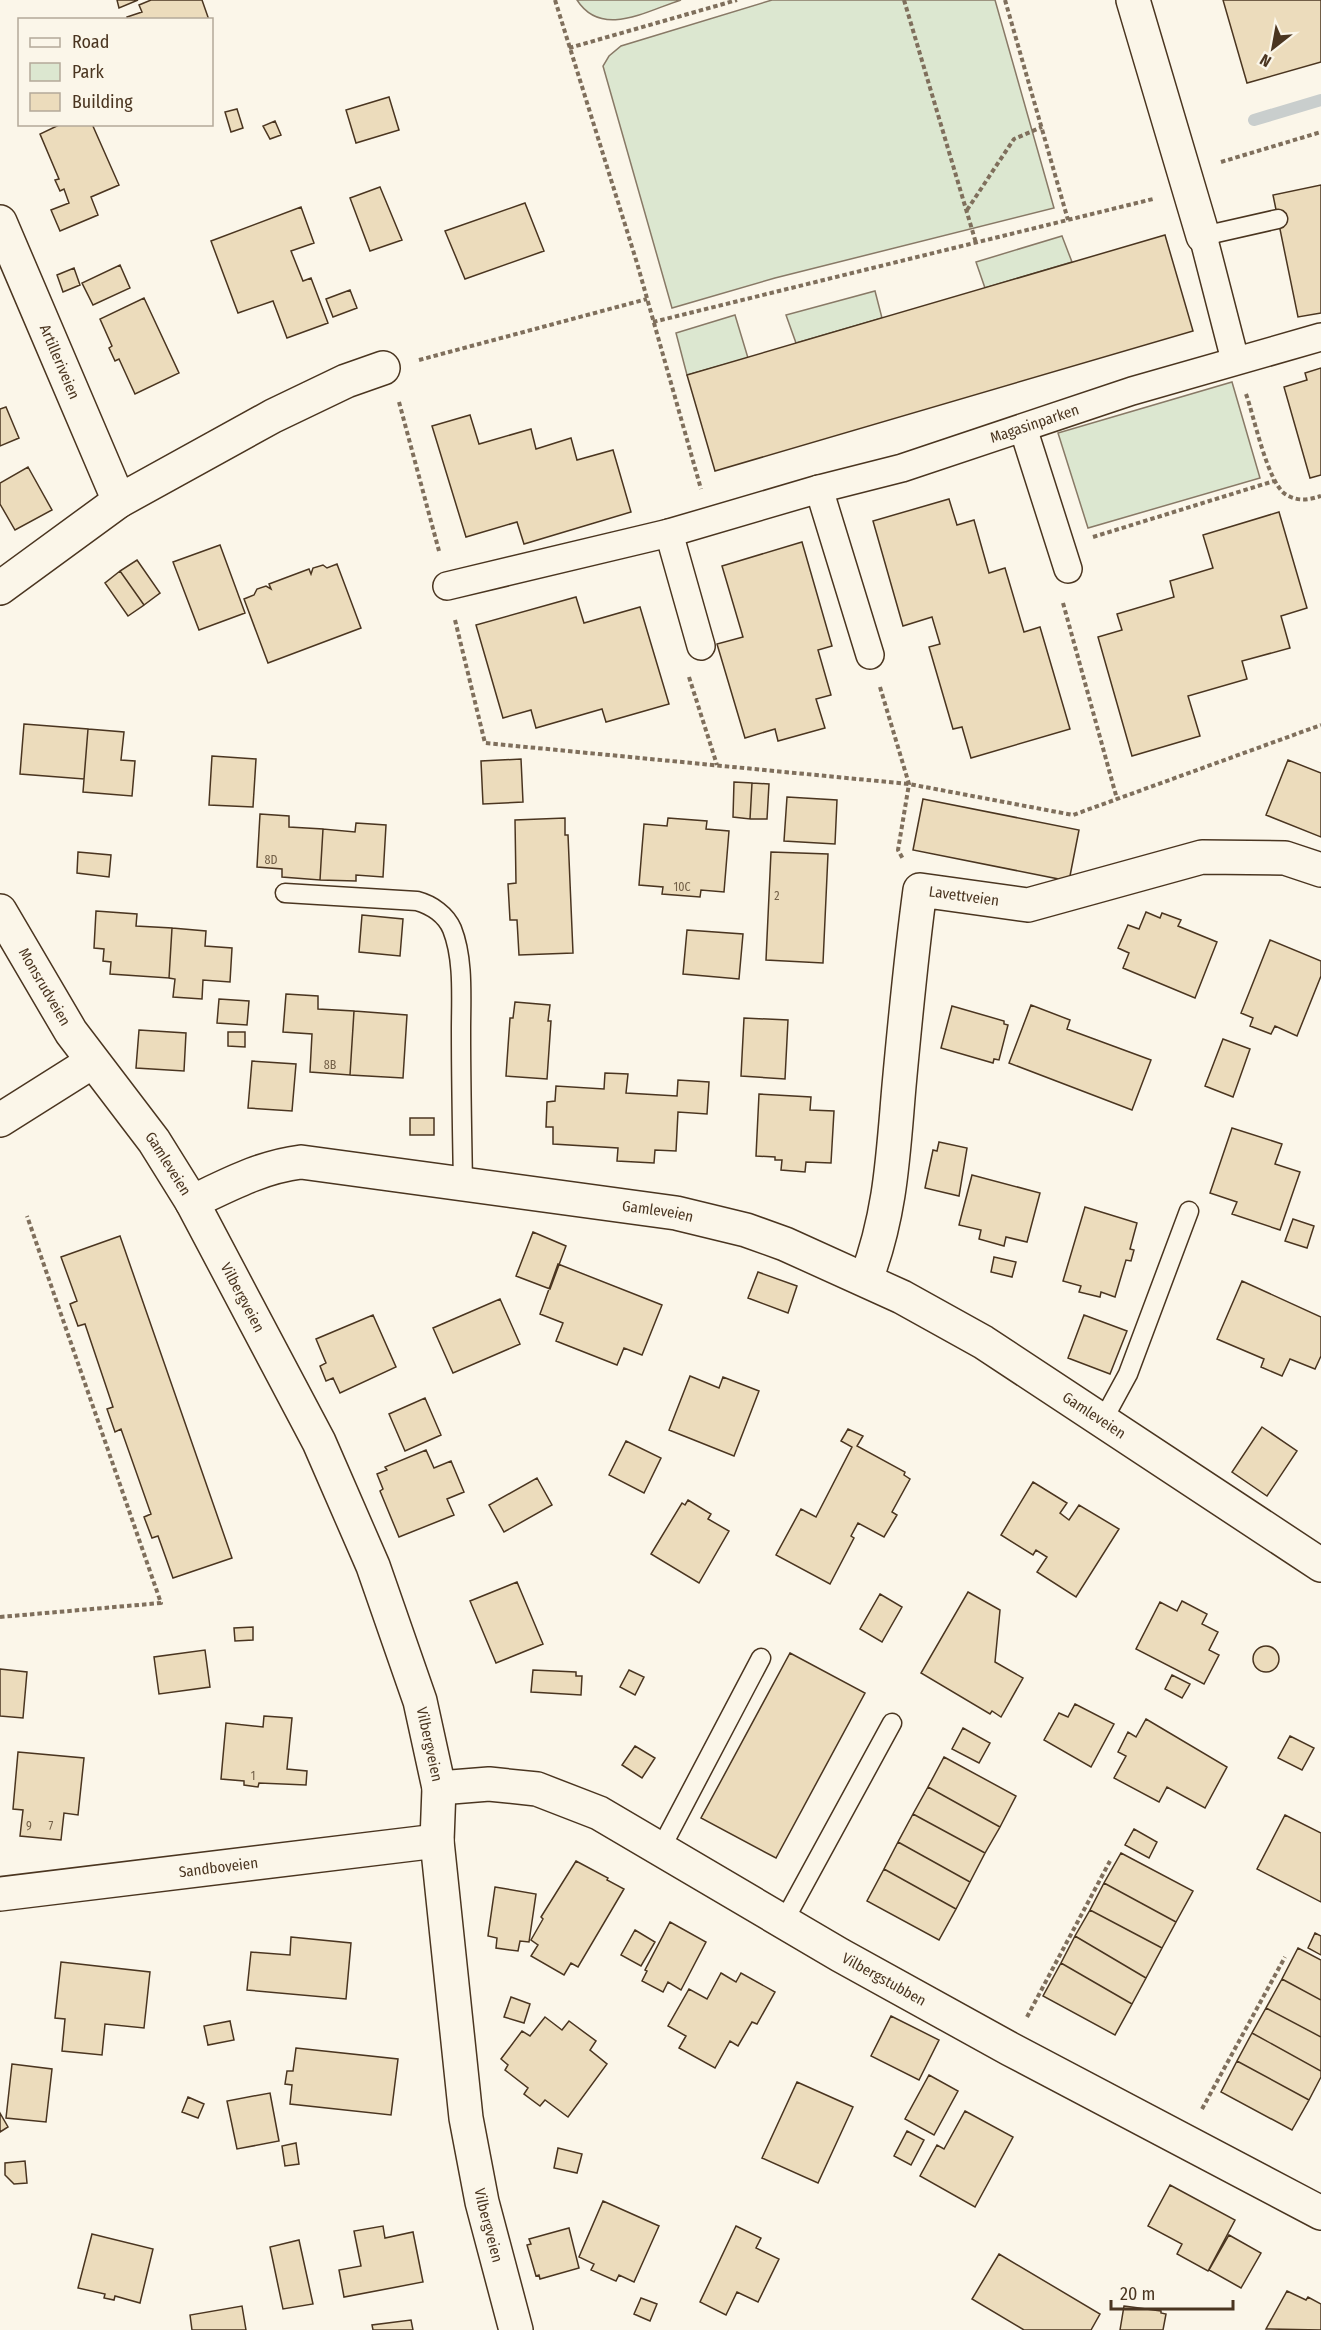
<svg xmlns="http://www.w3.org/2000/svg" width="1321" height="2330" font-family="'Fira Sans Condensed',sans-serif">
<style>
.green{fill:#dce7d0;stroke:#887966;stroke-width:1.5}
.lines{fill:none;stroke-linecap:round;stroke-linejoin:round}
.stream{stroke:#c9cecd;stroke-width:12}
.building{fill:#ecdcbc;stroke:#4a3520;stroke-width:1.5}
.service-casing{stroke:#4a3520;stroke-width:21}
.pedestrian-casing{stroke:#4a3520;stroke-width:30}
.minor-casing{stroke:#4a3520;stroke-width:36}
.path{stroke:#7f6f5c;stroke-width:4;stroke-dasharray:4.5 3;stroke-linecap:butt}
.service{stroke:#fbf6e9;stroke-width:18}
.pedestrian{stroke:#fbf6e9;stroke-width:27}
.minor{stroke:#fbf6e9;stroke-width:33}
.labels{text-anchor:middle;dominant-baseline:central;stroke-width:4.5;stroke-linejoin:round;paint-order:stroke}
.number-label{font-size:12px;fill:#725f47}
.street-label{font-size:15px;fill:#4a3520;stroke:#fbf6e9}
</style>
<rect width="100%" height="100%" fill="#fbf6e9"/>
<path class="green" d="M577 0H681C648 10 602 39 577 0Z
M772 0H995L1054 208 775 278 672 308 603 66 609 56 621 46Z
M1062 236 1072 262 985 288 976 262Z
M875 291 882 318 796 343 786 315Z
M735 315 748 358 687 375 676 333Z
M1232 382 1260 478 1088 528 1058 433Z"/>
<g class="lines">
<path class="stream" d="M1254 120 1321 100"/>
</g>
<path class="building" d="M117 0H138L119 8Z
M151 0H202L209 20H128L127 17 142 12 139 5Z
M1223 0H1321V62L1247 83Z
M389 97 399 130 356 143 346 110Z
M237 109 243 128 231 132 225 112Z
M275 121 281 135 270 139 263 126Z
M61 124H92L119 185 91 197 98 215 60 231 51 210 69 203 64 189 60 191 55 180 59 179 40 134Z
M1321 185V313L1298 317 1273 195Z
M380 187 402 240 370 251 350 198Z
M525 203 544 251 465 279 445 231Z
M301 207 314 243 291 251 303 281 311 278 328 323 287 338 273 301 238 313 211 241Z
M1165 235 1193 331 715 471 687 375Z
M120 265 130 288 93 305 82 283Z
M74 268 80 285 63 292 57 275Z
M350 290 357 308 333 317 326 299Z
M144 298 179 373 135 394 119 359 115 361 109 348 112 346 100 319Z
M1321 368V475L1310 478 1284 387 1307 380 1305 373Z
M6 407 19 438 0 446V409Z
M470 415 479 444 531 429 536 449 571 438 577 460 613 450 631 512 524 544 517 522 466 537 432 426Z
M28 467 52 510 15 530 0 504V483Z
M949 499 957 525 974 520 989 573 1005 568 1024 632 1040 627 1070 729 971 758 962 727 953 729 929 647 940 644 932 617 903 626 873 521Z
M1279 512 1307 608 1281 616 1290 648 1242 661 1247 679 1188 696 1200 736 1132 756 1098 637 1122 630 1117 614 1174 597 1170 581 1213 568 1203 535Z
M802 542 832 646 818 650 831 695 816 699 825 728 778 741 775 729 745 738 717 644 743 637 722 566Z
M220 545 245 613 199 630 173 562Z
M137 560 160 593 144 605 120 571Z
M337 564 361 628 268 663 244 599 254 595 257 589 266 586 271 589 269 584 309 569 311 574 313 568 323 565 327 568Z
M120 571 144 605 128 616 105 583Z
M576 597 584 623 640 607 669 704 606 722 602 709 536 728 531 710 503 718 476 625Z
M24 724 88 729 84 779 20 774Z
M88 729 124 732 121 760 135 761 132 796 83 792Z
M212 756 256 759 253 807 209 805Z
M521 759 523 802 483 804 481 761Z
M1288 760 1321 773V837L1266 815Z
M734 782 752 783 750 819 733 817Z
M752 783 769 784 767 819H750Z
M787 797 837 800 835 844 784 841Z
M923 799 1079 830 1069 881 913 850Z
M260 814 289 816V827L323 829 320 880 282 877V869L257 867Z
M565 818V835H568L573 953 519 955 517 920H510L508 884 516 883 515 820Z
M668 818 707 821 706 829 729 831 724 892 701 890 700 897 662 894 663 887 639 885 644 824 667 826Z
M356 823 386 825 383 877 356 875V881L320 880 323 829 355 832Z
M78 852 111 855 109 877 77 873Z
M771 852 828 854 823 963 766 960Z
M96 911 137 914 136 926 172 928 169 978 110 974 111 962 103 961 104 949 94 948Z
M1146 912 1160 918 1162 913 1181 920 1178 926 1217 942 1195 998 1123 968 1129 953 1118 948 1128 925 1139 929Z
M362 915 403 919 400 956 359 952Z
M172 928 206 931 205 946 232 948 230 982 203 980 202 999 173 997 175 979 169 978Z
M687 930 743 934 739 979 683 974Z
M1270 940 1321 961V976L1297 1036 1275 1026 1271 1034 1250 1026 1253 1018 1241 1013Z
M286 994 318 996V1009L354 1011 350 1075 310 1072 312 1034 283 1032Z
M219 999 249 1001 247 1025 217 1023Z
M515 1002 550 1005 548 1021H551L547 1079 506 1076 510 1018H513Z
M1031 1005 1070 1020 1067 1029 1151 1060 1132 1110 1009 1063Z
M952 1006 1004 1021V1024L1008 1025 999 1060 994 1059 993 1063 941 1048Z
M354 1011 407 1015 403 1078 350 1075Z
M744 1018 788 1020 785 1079 741 1076Z
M139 1030 186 1033 184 1071 136 1068Z
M228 1032H245V1047L228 1046Z
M1223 1039 1250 1049 1233 1097 1205 1086Z
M252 1061 296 1064 292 1111 248 1108Z
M605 1073 628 1074 626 1093 677 1096 678 1080 709 1082 707 1114 678 1112 676 1151 655 1150 654 1163 617 1161 618 1148 553 1144V1127H546L547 1102 555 1101 556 1086 604 1089Z
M759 1094 811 1097 810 1110 834 1111 831 1163 806 1162 805 1172 781 1170 782 1160H775V1157L756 1156Z
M410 1118H434V1135H410Z
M1232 1128 1282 1144 1275 1164 1300 1172 1280 1230 1232 1214 1237 1202 1210 1193Z
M939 1142 967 1148 959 1196 925 1188 933 1150 937 1151Z
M972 1175 1040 1193 1027 1242 1006 1237 1004 1246 979 1239 981 1230 959 1225Z
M1085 1207 1137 1223 1130 1249 1134 1250 1131 1261 1126 1260 1115 1297 1101 1292 1100 1297 1079 1292 1081 1286 1063 1281Z
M1293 1219 1314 1226 1307 1248 1285 1241Z
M533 1232 566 1246 550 1289 516 1276Z
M120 1236 232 1558 173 1578 158 1536 152 1538 144 1517 151 1514 121 1429 115 1432 107 1409 113 1407 85 1324 78 1326 70 1304 77 1301 61 1257Z
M994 1257 1016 1262 1012 1277 991 1272Z
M558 1264 662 1305 642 1355 624 1348 617 1365 556 1341 563 1323 540 1314Z
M758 1272 797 1286 788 1313 748 1298Z
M1242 1281 1321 1317V1356L1315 1369 1290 1359 1282 1376 1261 1367 1264 1359 1217 1339Z
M500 1299 520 1344 453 1373 433 1328Z
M373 1315 396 1367 340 1393 333 1378 326 1381 320 1366 326 1363 316 1339Z
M1084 1315 1127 1331 1110 1374 1068 1358Z
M690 1376 719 1388 723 1377 759 1391 734 1456 669 1430Z
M425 1398 441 1435 405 1451 389 1414Z
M1262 1427 1297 1451 1267 1496 1232 1472Z
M848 1429 863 1436 857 1446 905 1472 904 1475 910 1479 892 1512 897 1515 884 1537 858 1523 851 1536 854 1538 830 1584 776 1555 801 1509 816 1517 852 1447 841 1441Z
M626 1441 661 1458 644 1493 609 1475Z
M426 1450 434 1468 451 1461 464 1492 447 1499 454 1515 399 1537 380 1491 383 1489 377 1474 387 1470 385 1467Z
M537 1478 552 1505 504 1532 489 1505Z
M1033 1482 1067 1503 1060 1513 1069 1520 1079 1505 1119 1529 1076 1597 1037 1572 1047 1557 1036 1550 1033 1555 1001 1535Z
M688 1500 711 1514 708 1519 729 1531 699 1583 651 1554 682 1503 685 1505Z
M517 1582 543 1644 496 1663 470 1601Z
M968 1592 1000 1610 995 1662 1023 1678 1001 1717 992 1711 990 1714 921 1673Z
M880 1594 902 1607 882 1642 860 1629Z
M1182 1601 1207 1614 1202 1624 1218 1632 1209 1650 1219 1655 1204 1684 1136 1649 1160 1602 1177 1611Z
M253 1627V1640L235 1641 234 1628Z
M1253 1659a13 13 0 1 1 26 0a13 13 0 1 1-26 0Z
M205 1650 210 1687 159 1694 154 1657Z
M790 1653 865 1693 776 1858 701 1818Z
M0 1669 27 1672 23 1718 0 1716Z
M533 1670 576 1672V1676H582L581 1695 531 1692Z
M629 1670 644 1677 635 1695 620 1687Z
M1172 1675 1190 1684 1182 1698 1165 1689Z
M1075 1704 1114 1724 1091 1767 1044 1740 1059 1713 1068 1717Z
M264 1716 292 1718 287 1769 307 1771 306 1785 259 1783 258 1787 244 1785V1781L221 1779 226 1723 263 1727Z
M1146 1719 1227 1767 1205 1808 1167 1787 1159 1802 1114 1778 1126 1756 1118 1752 1128 1732 1136 1737Z
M963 1728 990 1743 979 1763 952 1749Z
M1290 1736 1314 1748 1302 1770 1278 1758Z
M635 1746 655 1758 642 1778 622 1765Z
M18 1752 84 1758 78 1815 64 1813 61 1840 20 1836 23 1810 13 1809Z
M944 1757 1016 1796 1000 1827 928 1787Z
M928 1787 1000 1827 985 1853 913 1814Z
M913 1814 985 1853 970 1882 898 1842Z
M1285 1815 1321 1833V1902L1257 1869Z
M1134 1829 1157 1842 1149 1858 1125 1845Z
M898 1842 970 1882 956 1909 884 1869Z
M1121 1853 1193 1891 1176 1922 1104 1883Z
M576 1861 608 1878 607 1880 624 1889 578 1967 571 1963 564 1975 531 1956 538 1945 531 1940 543 1919 541 1917Z
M884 1869 956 1909 939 1940 867 1901Z
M1104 1883 1176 1922 1162 1948 1090 1910Z
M495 1887 536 1894 529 1942 520 1941 518 1951 496 1948 497 1938 488 1936Z
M1090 1910 1162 1948 1146 1978 1075 1936Z
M670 1922 706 1942 681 1990 668 1982 663 1992 642 1981 647 1971 645 1970Z
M635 1930 655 1942 641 1966 621 1955Z
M1315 1933 1321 1936V1955L1308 1948Z
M1075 1936 1146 1978 1132 2004 1061 1963Z
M291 1937 351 1943 346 1999 247 1990 251 1952 290 1955Z
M1298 1948 1321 1960V2000L1282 1979Z
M61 1962 150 1972 144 2028 105 2024 102 2055 62 2051 65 2019 55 2018Z
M1061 1963 1132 2004 1115 2035 1043 1996Z
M721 1973 736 1982 741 1973 775 1992 757 2024 752 2022 738 2046 730 2041 715 2068 679 2048 686 2036 668 2026 689 1989 707 1999Z
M1282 1979 1321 2000V2037L1266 2008Z
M511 1997 530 2004 524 2023 504 2017Z
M1266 2008 1321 2037V2071L1252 2033Z
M891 2016 939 2040 919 2080 871 2056Z
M545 2017 562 2030 569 2021 596 2041 590 2050 607 2064 568 2117 545 2100 540 2106 524 2094 528 2088 505 2070 508 2065 501 2059 522 2031 530 2036Z
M230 2021 234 2040 208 2045 204 2026Z
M1252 2033 1321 2071V2077L1309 2100 1237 2061Z
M296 2048 398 2059 391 2115 290 2104 292 2085 285 2084 287 2071H293Z
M1237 2061 1309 2100 1292 2130 1221 2092Z
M12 2064 52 2069 46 2122 6 2118Z
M929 2075 958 2091 934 2135 905 2119Z
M797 2082 853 2107 818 2183 762 2158Z
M270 2093 279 2141 237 2149 227 2101Z
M188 2097 204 2104 198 2118 182 2112Z
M965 2111 1013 2137 975 2207 920 2176 937 2145 944 2149Z
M0 2113 8 2127 0 2132Z
M907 2131 924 2140 911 2165 894 2156Z
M296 2143 299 2164 285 2166 282 2146Z
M558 2148 582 2154 577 2173 554 2168Z
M25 2161 27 2183 14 2184 5 2175V2163Z
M1170 2185 1235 2220 1208 2271 1177 2254 1182 2244 1148 2226Z
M603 2201 659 2226 634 2282 619 2275 616 2281 591 2270 594 2264 579 2257Z
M383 2226 385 2238 413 2232 423 2282 344 2297 339 2270 361 2266 354 2231Z
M736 2226 761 2238 756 2248 779 2259 758 2302 737 2292 726 2315 700 2302Z
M569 2228 579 2268 540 2279 539 2275 536 2276 527 2245 531 2244 529 2239Z
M92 2234 153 2249 140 2303 115 2296 114 2300 104 2298 105 2294 78 2288Z
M1229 2235 1261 2253 1241 2288 1209 2270Z
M299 2240 313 2304 283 2309 270 2247Z
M999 2254 1100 2314 1091 2330H1024L972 2299Z
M1287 2291 1306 2300 1308 2297 1321 2304V2330L1266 2329Z
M641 2298 657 2304 650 2321 634 2314Z
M242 2306 246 2330H192L190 2315Z
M1124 2306 1161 2311V2313L1166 2314 1163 2330H1120Z
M411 2320 413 2330H373L372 2325Z"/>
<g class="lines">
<g class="service-casing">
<path id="service" d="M1203 236 1278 219
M285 893 417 901C432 905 446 915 452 929 464 959 461 998 461 1030 461 1081 462 1132 463 1183
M1103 1420 1128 1374 1189 1211
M660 1850 761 1658
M784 1921 892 1723"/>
</g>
<g class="pedestrian-casing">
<g id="pedestrian">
<path d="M1203 236 1235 360"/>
<path d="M1023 428 1068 569"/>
<path d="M819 489 870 655"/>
<path d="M669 533 701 646"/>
<path id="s1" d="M447 586 669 533 819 489 902 468 1132 391 1321 337"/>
</g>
</g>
<g class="minor-casing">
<g id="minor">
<path d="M1133 0 1203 236"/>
<path id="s2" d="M0 222 119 501"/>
<path d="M0 588 119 501 273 416 346 381 383 368"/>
<path id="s3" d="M0 911 71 1032 154 1141 192 1202C228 1185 261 1167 301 1162L676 1213 746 1230 785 1244 902 1297 983 1342 1321 1565"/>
<path d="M0 1120 92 1062"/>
<path id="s4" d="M192 1202 319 1442 373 1566 420 1701 439 1788 437 1841 466 2118 482 2202 516 2330"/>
<path id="s5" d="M866 1279C891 1213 893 1155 899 1086 905 1021 911 956 920 890L1028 905 1202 857 1285 858 1321 870"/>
<path id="s6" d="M439 1788 489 1784 537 1789 599 1813 840 1955 1010 2049 1321 2213"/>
<path id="s7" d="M0 1894 437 1841"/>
</g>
</g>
<path class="path" d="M555 0 637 263 701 489
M904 0 976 243
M1005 0 1068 220
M569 48 737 0
M1221 162 1321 132
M967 210 1014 139 1042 127
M653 322 1153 199
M419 360 647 299
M1246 394C1254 416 1267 481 1285 494 1298 502 1308 500 1321 496
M399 402 439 551
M1093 537 1274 481
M1063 603 1117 799
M455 620 485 743 909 784 1073 815 1321 725
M689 677 717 765
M880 687 909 784 898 850 903 859
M0 1617 161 1603 27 1216
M1027 2017 1110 1861
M1202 2109 1285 1957"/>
<use href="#service" class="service"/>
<use href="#pedestrian" class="pedestrian"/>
<use href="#minor" class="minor"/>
</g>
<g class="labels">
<g class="number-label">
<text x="271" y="860">8D</text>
<text x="682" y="887">10C</text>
<text x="777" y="896">2</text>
<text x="330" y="1065">8B</text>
<text x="253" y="1776">1</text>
<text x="29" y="1826">9</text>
<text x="51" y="1826">7</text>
</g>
<g class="street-label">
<text stroke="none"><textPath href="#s2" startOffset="152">Artilleriveien</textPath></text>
<text stroke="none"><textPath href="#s1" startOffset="610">Magasinparken</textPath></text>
<text stroke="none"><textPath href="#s5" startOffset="438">Lavettveien</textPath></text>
<text stroke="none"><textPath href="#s3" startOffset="88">Monsrudveien</textPath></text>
<text stroke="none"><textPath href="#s3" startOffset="304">Gamleveien</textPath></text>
<text stroke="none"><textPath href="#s3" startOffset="826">Gamleveien</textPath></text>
<text stroke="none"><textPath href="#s4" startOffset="108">Vilbergveien</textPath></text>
<text stroke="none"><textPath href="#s3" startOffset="1312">Gamleveien</textPath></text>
<text stroke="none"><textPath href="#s4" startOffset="594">Vilbergveien</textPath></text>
<text stroke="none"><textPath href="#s7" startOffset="220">Sandboveien</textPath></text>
<text stroke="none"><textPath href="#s6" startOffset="495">Vilbergstubben</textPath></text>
<text stroke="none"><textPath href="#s4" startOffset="1080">Vilbergveien</textPath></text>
</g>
</g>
<rect x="18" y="18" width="195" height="108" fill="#fbf6e9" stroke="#b4a999" stroke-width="1.5"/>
<rect x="30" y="38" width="30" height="9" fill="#fbf6e9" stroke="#b4a999" stroke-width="1.5"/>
<text x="72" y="48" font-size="18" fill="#4a3520">Road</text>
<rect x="30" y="63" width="30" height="18" fill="#dce7d0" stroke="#b4a999" stroke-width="1.5"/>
<text x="72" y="78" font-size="18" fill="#4a3520">Park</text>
<rect x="30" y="93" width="30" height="18" fill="#ecdcbc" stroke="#b4a999" stroke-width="1.5"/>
<text x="72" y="108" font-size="18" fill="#4a3520">Building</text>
<g transform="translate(1273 48) rotate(211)" stroke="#fbf6e9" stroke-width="4.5" paint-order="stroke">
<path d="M0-4.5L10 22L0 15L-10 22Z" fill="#4a3520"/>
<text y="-9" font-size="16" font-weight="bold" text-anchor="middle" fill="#4a3520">N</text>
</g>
<path d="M1111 2300v9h122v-9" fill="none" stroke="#4a3520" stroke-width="3"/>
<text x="1120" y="2300" font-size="18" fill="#4a3520" stroke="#fbf6e9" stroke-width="4.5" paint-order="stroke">20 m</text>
</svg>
